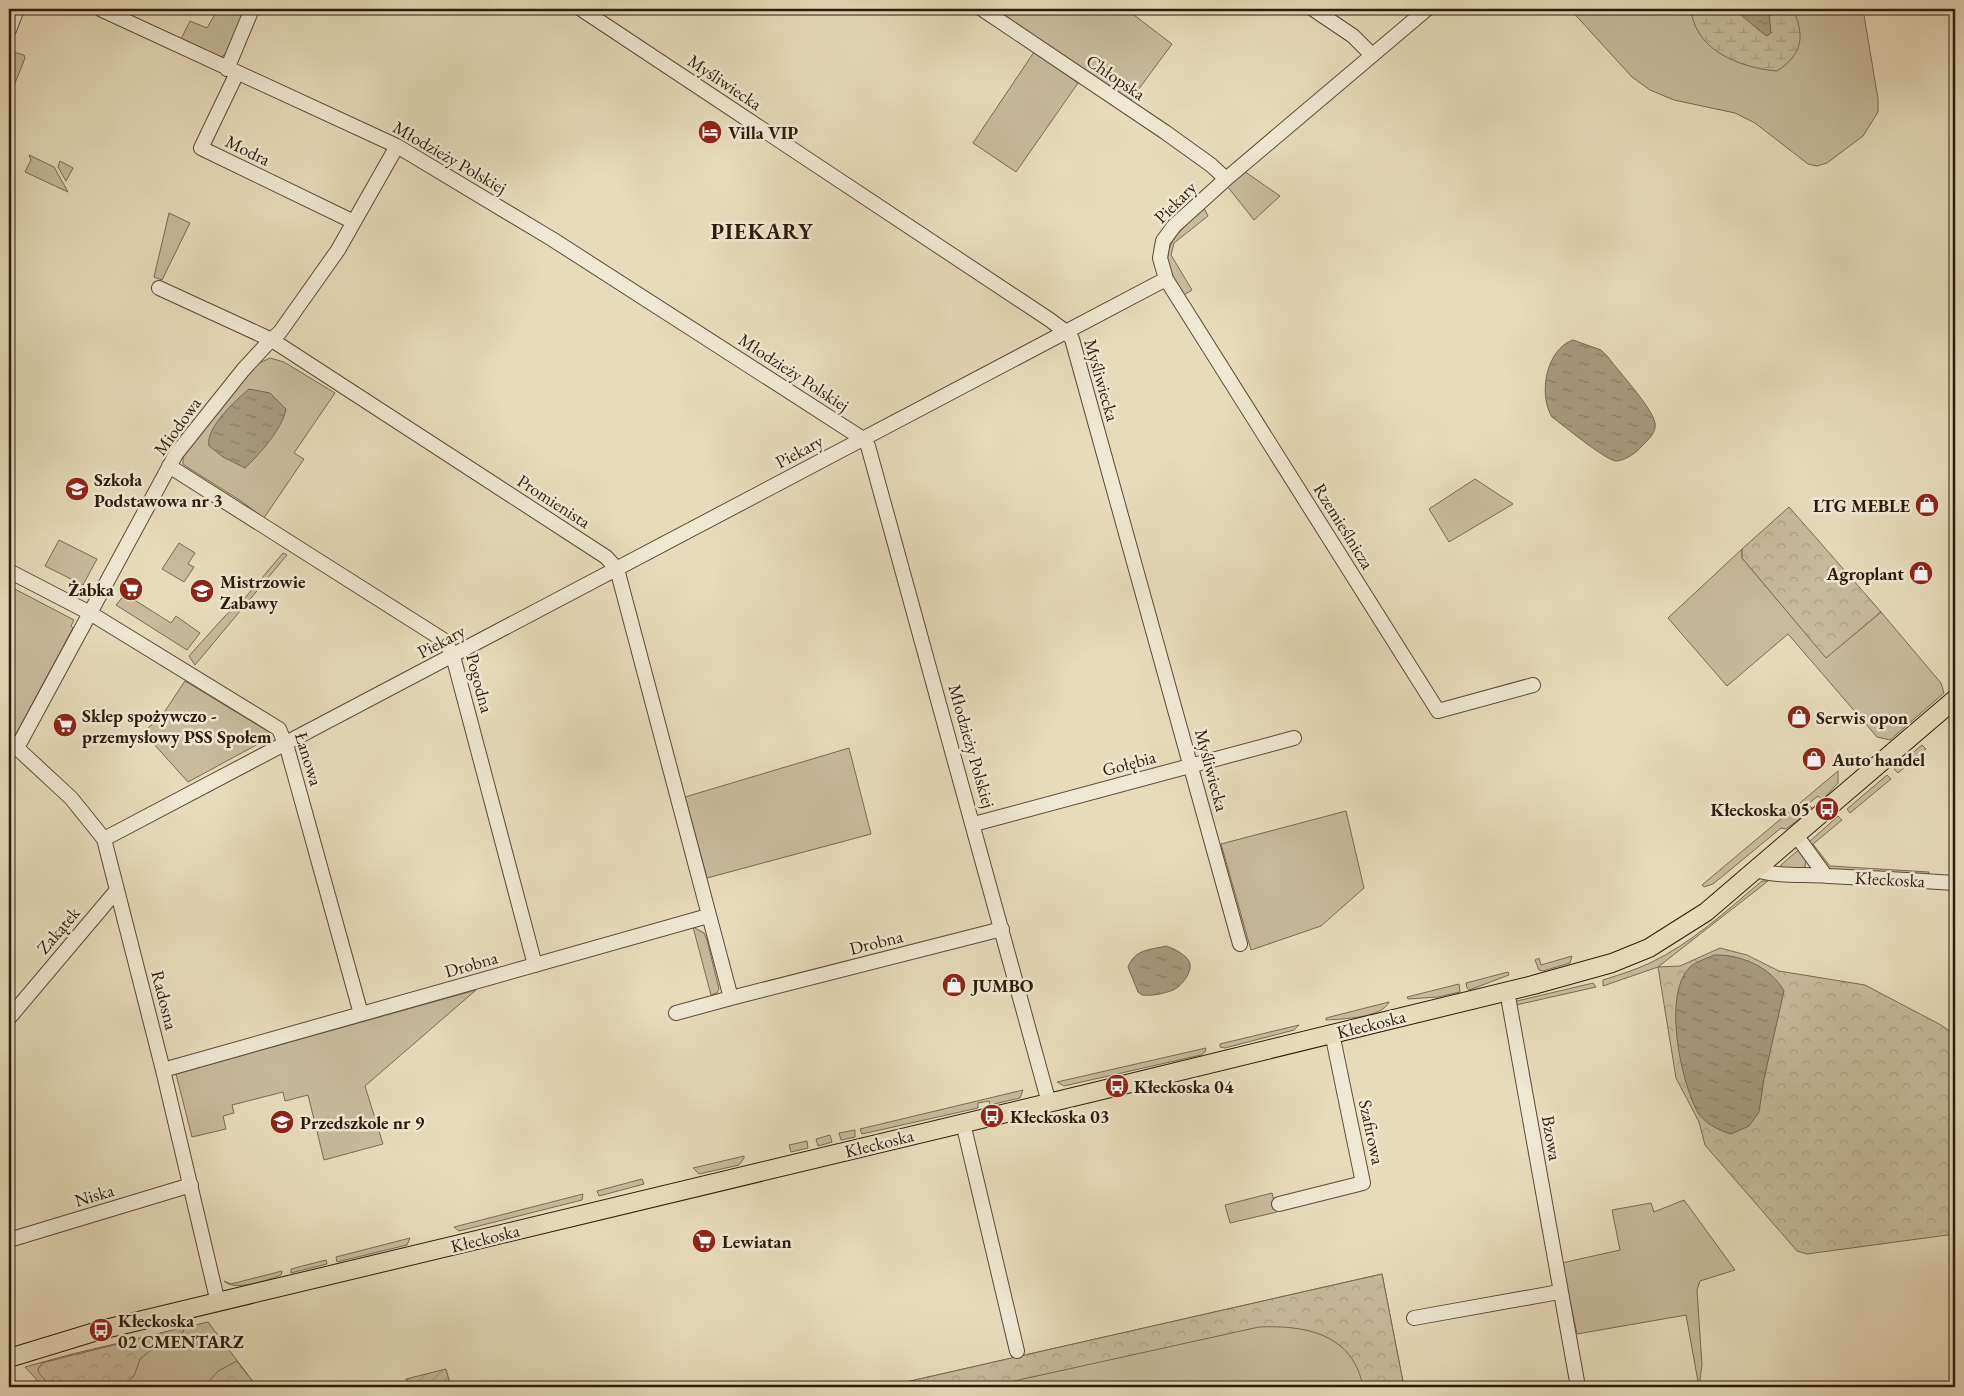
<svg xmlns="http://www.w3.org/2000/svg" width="1964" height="1396" font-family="'EB Garamond',serif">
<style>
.green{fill:#c7bb9c;stroke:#7a6b53}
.forest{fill:url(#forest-crowns);stroke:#7a6b53}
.wetland{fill:url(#wetland-marsh);stroke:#7a6b53}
.garden{fill:url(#garden-furrows);stroke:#7a6b53}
.water{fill:url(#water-ripples);stroke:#766750}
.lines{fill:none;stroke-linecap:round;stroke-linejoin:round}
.minor-casing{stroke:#5b4b36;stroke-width:16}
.major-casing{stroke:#2c1b0a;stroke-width:20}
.minor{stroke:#efe8d2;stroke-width:14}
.major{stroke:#e7dcba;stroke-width:18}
.labels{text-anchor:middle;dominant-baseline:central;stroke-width:5;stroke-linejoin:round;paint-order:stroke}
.street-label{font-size:18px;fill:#2c1b0a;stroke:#efe8d2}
.poi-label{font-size:18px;font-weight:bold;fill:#2c1b0a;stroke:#efe8d2;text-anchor:start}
.district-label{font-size:22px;font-weight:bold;letter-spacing:1px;fill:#2c1b0a;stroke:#efe8d2}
</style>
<defs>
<pattern id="forest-crowns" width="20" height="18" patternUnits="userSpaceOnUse" patternTransform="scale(1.25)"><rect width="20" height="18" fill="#c7bb9c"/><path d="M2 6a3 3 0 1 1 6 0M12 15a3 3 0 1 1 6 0" fill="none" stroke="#aba085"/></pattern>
<pattern id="wetland-marsh" width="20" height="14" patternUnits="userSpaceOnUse" patternTransform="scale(1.25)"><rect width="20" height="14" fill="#c7bb9c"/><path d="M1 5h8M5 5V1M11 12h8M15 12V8" fill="none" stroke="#aba085"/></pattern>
<pattern id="garden-furrows" width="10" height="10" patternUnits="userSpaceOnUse" patternTransform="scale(1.25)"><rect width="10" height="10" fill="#c7bb9c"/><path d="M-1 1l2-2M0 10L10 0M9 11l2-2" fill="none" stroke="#aba085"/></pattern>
<pattern id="water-ripples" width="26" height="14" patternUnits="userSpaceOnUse" patternTransform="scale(1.25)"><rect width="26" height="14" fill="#a79a7e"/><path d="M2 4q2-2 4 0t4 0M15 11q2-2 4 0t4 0" fill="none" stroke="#887d65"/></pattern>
</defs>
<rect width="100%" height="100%" fill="#e7dcba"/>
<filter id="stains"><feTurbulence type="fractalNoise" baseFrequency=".004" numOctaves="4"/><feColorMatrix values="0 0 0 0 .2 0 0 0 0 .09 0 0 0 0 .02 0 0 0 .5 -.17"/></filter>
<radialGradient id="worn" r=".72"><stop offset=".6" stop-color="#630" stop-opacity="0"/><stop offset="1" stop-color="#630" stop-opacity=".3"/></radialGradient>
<path class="green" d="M218 9H246L228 50 223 56 218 58 180 41 190 21 207 28Z
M995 9H1126L1172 44 1130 101Z
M1570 9H1863L1878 99V112L1863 136 1827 163 1817 166 1808 164 1755 123 1735 113 1674 100 1650 90 1632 77Z
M14 52 24 55 25 58 9 98V65Z
M1034 52 1078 83 1016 172 973 143Z
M29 155 54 167 68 192 25 172 31 160Z
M60 161 73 168 66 181 58 167Z
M1244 171 1280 196 1254 220 1227 186Z
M1204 208 1208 216 1174 243 1171 255 1192 290 1182 296C1154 252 1170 240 1204 208Z
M169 213 190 223 162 280 154 277Z
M270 358 284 362 335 393 294 453 304 459 264 518 241 501 187 467 183 464V456L255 365Z
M1475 479 1513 504 1449 542 1429 509Z
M59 540 97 559 83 585 45 566Z
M179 543 195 553 188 564 194 567 184 582 162 569Z
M1742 549V558L1826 657 1881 612 1941 683 1944 693 1890 740 1877 737 1788 634 1727 686 1668 618Z
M283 553 287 555 195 665 189 656 225 616 244 599Z
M11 587 74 620 71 626 73 628 16 734 9 733V592Z
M125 594 171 623 176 616 200 633 187 650 116 605Z
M185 681 269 732 271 737 188 782 143 732 161 717Z
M1922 745 1926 749 1898 773 1894 769Z
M849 748 871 834 707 878 685 797Z
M1838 771V783L1822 800 1818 796 1808 804 1813 809 1786 829 1781 828 1713 884 1704 887 1702 885Z
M1887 775 1891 779 1850 813 1847 809Z
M1346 811 1364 888 1321 926 1251 950 1221 844Z
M1838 816 1842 820 1813 844 1830 866 1929 872 1928 875 1826 870 1809 842Z
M1800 850 1806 859 1805 867 1802 870 1780 868 1781 865 1797 851Z
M1762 881H1768L1658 967 1603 986V980C1619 975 1635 970 1650 963 1692 943 1727 910 1762 881Z
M693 927 704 933 707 940 719 989 717 993 711 995Z
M1572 956 1570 963 1543 971 1539 970 1535 960 1539 958 1541 965Z
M1508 972 1509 975 1469 990 1467 988 1466 983Z
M1593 983 1596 987 1516 1005 1517 1001Z
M1459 984 1460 992 1438 997 1408 999 1407 997Z
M476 990 365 1086 383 1144 324 1160 308 1095 285 1101 283 1092 232 1105 234 1113 223 1116 226 1129 192 1137 176 1074Z
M1389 1002C1382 1018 1342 1019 1326 1020V1018Z
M1299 1025 1294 1030 1225 1048 1220 1047V1044Z
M1206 1048 1205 1052 1201 1055 1064 1086 1057 1082Z
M1023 1090 1020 1098 990 1105 989 1101 978 1103V1108L862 1134 860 1129Z
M855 1130V1137L841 1140 839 1133Z
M830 1135 832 1142 818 1146 816 1139Z
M807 1141 808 1148 791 1152 789 1145Z
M744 1156V1158L739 1165 699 1174 693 1168Z
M642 1179 644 1184 599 1196 597 1191Z
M1272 1193 1277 1212 1230 1223 1225 1205Z
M583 1194 582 1200 459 1231 454 1227Z
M1684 1200 1735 1270 1700 1281 1697 1290 1702 1365 1699 1387 1686 1315 1577 1334 1562 1263 1620 1250 1612 1210 1651 1203 1654 1212Z
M410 1238 407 1245 337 1262 336 1257Z
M326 1260 327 1264 291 1273V1269Z
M282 1271 281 1275C269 1280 233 1292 224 1281L231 1284Z
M1382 1274 1404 1387H884Z
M208 1322 257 1387H29L37 1380 25 1367 72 1354Z"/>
<path class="forest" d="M1789 507 1881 612 1826 658 1742 558V549Z
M1720 948 1747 955 1779 971 1865 985 1941 1025 1955 1035V1234L1807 1254 1797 1251 1705 1145 1699 1122 1676 1078 1658 967 1680 966Z
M1382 1274 1404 1387H1363C1353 1334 1306 1325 1259 1327L987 1387H884Z
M185 1327 182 1334 174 1338H166L140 1359 134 1376 122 1387H51L39 1373 38 1369 42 1363Z
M237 1361 257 1387H204L218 1371Z"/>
<path class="wetland" d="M1690 9H1793C1805 36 1803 54 1777 71 1750 69 1712 57 1698 31 1694 25 1692 16 1690 9Z"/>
<path class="garden" d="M446 1369 451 1387H391L407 1382 406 1379Z"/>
<path class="water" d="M1735 9H1767L1769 14 1771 33 1767 36C1763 34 1736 11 1735 9Z
M1573 340 1601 350 1608 357C1618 371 1652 407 1655 423 1657 432 1648 440 1642 446 1637 452 1625 461 1616 461 1605 460 1563 425 1552 417 1538 395 1546 349 1573 340Z
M249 389 270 393 286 409C283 428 259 455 245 468L223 457 209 446C205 428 236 400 249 389Z
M1166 946C1173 948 1186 955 1189 961 1194 971 1181 987 1173 990 1164 994 1151 996 1142 995L1138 992 1128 967C1135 949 1150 950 1166 946Z
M1714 955C1740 954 1771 967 1784 991L1764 1079 1759 1112 1749 1126 1731 1134C1718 1130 1704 1123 1697 1111 1681 1081 1662 994 1690 967 1695 962 1706 959 1714 955Z"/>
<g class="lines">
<g class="minor-casing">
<path id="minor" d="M100 9 397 146 552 239 863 439 868 446 1049 1103
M581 9 1050 320 1066 332 1072 339 1240 944
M982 9 1165 132 1211 165 1226 179
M1313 9 1353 36 1371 54
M1427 9 1226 179 1174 226 1163 241 1160 258 1166 279 1438 711 1533 685
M9 30 17 9
M227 69 252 9
M237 73 201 148 354 222
M159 288 272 340 606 557 617 569 731 998 1002 929
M169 466 445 641 453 656 535 965
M9 571 90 613 279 729 288 751 361 1014
M9 743 17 748 71 798 104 839 163 1070 218 1303
M17 748 176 454 243 370 266 345 280 332 338 250 397 146
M974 824 1294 738
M1796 835 1825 875
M104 839 1166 279
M1756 870C1780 877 1804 874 1828 876 1871 878 1913 880 1955 883
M1507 991 1578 1387
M676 1013 731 998
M9 1018 117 890
M163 1070 708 916
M963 1123 1017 1351
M1279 1204 1363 1183 1332 1033
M9 1240 191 1185
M1414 1318 1559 1292"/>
</g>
<g class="major-casing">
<path id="major" d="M9 1358 101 1330 1094 1092 1533 985 1612 963 1649 948 1706 912 1955 699"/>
</g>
<use href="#minor" class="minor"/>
<use href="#major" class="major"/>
</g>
<defs>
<g id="hotel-disc" transform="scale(1.25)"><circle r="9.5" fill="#8f2418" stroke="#efe8d2"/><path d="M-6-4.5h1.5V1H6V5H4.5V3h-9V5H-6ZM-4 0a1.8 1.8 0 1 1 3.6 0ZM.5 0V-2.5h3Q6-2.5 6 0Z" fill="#fff"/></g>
<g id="school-disc" transform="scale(1.25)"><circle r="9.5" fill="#8f2418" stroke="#efe8d2"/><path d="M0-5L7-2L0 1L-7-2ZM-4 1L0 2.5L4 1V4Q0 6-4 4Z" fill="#fff"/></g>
<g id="shop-disc" transform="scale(1.25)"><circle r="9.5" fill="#8f2418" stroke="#efe8d2"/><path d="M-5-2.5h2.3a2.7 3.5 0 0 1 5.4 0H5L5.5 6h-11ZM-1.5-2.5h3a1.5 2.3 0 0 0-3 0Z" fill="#fff"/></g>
<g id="supermarket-disc" transform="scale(1.25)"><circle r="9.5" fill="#8f2418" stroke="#efe8d2"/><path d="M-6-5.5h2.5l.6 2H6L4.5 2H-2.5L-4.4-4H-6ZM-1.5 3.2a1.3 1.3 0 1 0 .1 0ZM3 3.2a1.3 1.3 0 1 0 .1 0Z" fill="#fff"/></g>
<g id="bus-disc" transform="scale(1.25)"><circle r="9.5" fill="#8f2418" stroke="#efe8d2"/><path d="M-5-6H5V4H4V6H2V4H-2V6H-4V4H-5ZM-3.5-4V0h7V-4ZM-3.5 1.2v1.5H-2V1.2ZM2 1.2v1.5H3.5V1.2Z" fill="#fff"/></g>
</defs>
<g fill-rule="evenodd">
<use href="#hotel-disc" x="710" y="132"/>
<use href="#school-disc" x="77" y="489"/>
<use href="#shop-disc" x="1927" y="505"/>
<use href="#shop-disc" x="1921" y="573"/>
<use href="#supermarket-disc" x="131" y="589"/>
<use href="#school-disc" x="202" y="591"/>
<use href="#shop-disc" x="1799" y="717"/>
<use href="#supermarket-disc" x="65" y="725"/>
<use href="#shop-disc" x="1814" y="759"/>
<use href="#bus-disc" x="1827" y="809"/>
<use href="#shop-disc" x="954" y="985"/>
<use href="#bus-disc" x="1117" y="1086"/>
<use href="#bus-disc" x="992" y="1116"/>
<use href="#school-disc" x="282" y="1122"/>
<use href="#supermarket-disc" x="704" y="1241"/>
<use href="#bus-disc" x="101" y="1330"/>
</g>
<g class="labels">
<g class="street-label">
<text transform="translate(1116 77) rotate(34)">Chłopska</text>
<text transform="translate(725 82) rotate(34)">Myśliwiecka</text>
<text transform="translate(248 150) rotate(26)">Modra</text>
<text transform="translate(450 157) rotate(30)">Młodzieży Polskiej</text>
<text transform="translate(1175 202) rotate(-45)">Piekary</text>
<text transform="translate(794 372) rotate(33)">Młodzieży Polskiej</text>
<text transform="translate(1102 380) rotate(74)">Myśliwiecka</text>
<text transform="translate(177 426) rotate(-54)">Miodowa</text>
<text transform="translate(799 451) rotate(-28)">Piekary</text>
<text transform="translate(554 501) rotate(33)">Promienista</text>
<text transform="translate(1344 526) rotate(58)">Rzemieślnicza</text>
<text transform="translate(441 641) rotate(-28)">Piekary</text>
<text transform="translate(480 683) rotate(75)">Pogodna</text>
<text transform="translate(972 746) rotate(74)">Młodzieży Polskiej</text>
<text transform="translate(309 759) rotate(73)">Łanowa</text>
<text transform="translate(1129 763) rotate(-15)">Gołębia</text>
<text transform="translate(1212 770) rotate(75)">Myśliwiecka</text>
<text transform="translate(1890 879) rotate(3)">Kłeckoska</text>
<text transform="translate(58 930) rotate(-50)">Zakątek</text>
<text transform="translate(876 942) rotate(-14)">Drobna</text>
<text transform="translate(471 964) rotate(-16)">Drobna</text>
<text transform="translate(165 1000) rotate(76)">Radosna</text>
<text transform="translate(1371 1024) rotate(-14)">Kłeckoska</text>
<text transform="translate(1372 1132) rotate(78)">Szafirowa</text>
<text transform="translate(1552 1138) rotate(80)">Bzowa</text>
<text transform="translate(879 1143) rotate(-14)">Kłeckoska</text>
<text transform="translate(94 1195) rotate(-17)">Niska</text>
<text transform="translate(485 1238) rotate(-14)">Kłeckoska</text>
</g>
<g class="poi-label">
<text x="728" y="132">Villa VIP</text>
<text x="94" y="479">Szkoła<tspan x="94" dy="21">Podstawowa nr 3</tspan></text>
<text x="1910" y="505" text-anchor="end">LTG MEBLE</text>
<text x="1904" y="573" text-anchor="end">Agroplant</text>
<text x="220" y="581">Mistrzowie<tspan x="220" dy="21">Zabawy</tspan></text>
<text x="114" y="589" text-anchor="end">Żabka</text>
<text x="82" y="715">Sklep spożywczo -<tspan x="82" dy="21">przemysłowy PSS Społem</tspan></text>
<text x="1816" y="717">Serwis opon</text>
<text x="1832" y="759">Auto handel</text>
<text x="1810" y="809" text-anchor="end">Kłeckoska 05</text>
<text x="972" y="985">JUMBO</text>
<text x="1134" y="1086">Kłeckoska 04</text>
<text x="1010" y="1116">Kłeckoska 03</text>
<text x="300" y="1122">Przedszkole nr 9</text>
<text x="722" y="1241">Lewiatan</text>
<text x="118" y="1320">Kłeckoska<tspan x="118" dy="21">02 CMENTARZ</tspan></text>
</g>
<g class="district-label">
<text x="762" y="231">PIEKARY</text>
</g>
</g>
<rect width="1964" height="1396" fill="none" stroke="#e7dcba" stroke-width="30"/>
<rect x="10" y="10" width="1944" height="1376" fill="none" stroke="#2c1b0a" stroke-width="2.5"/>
<rect x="15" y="15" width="1934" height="1366" fill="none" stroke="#2c1b0a"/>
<rect width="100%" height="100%" filter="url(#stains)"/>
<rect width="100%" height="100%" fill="url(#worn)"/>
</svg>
